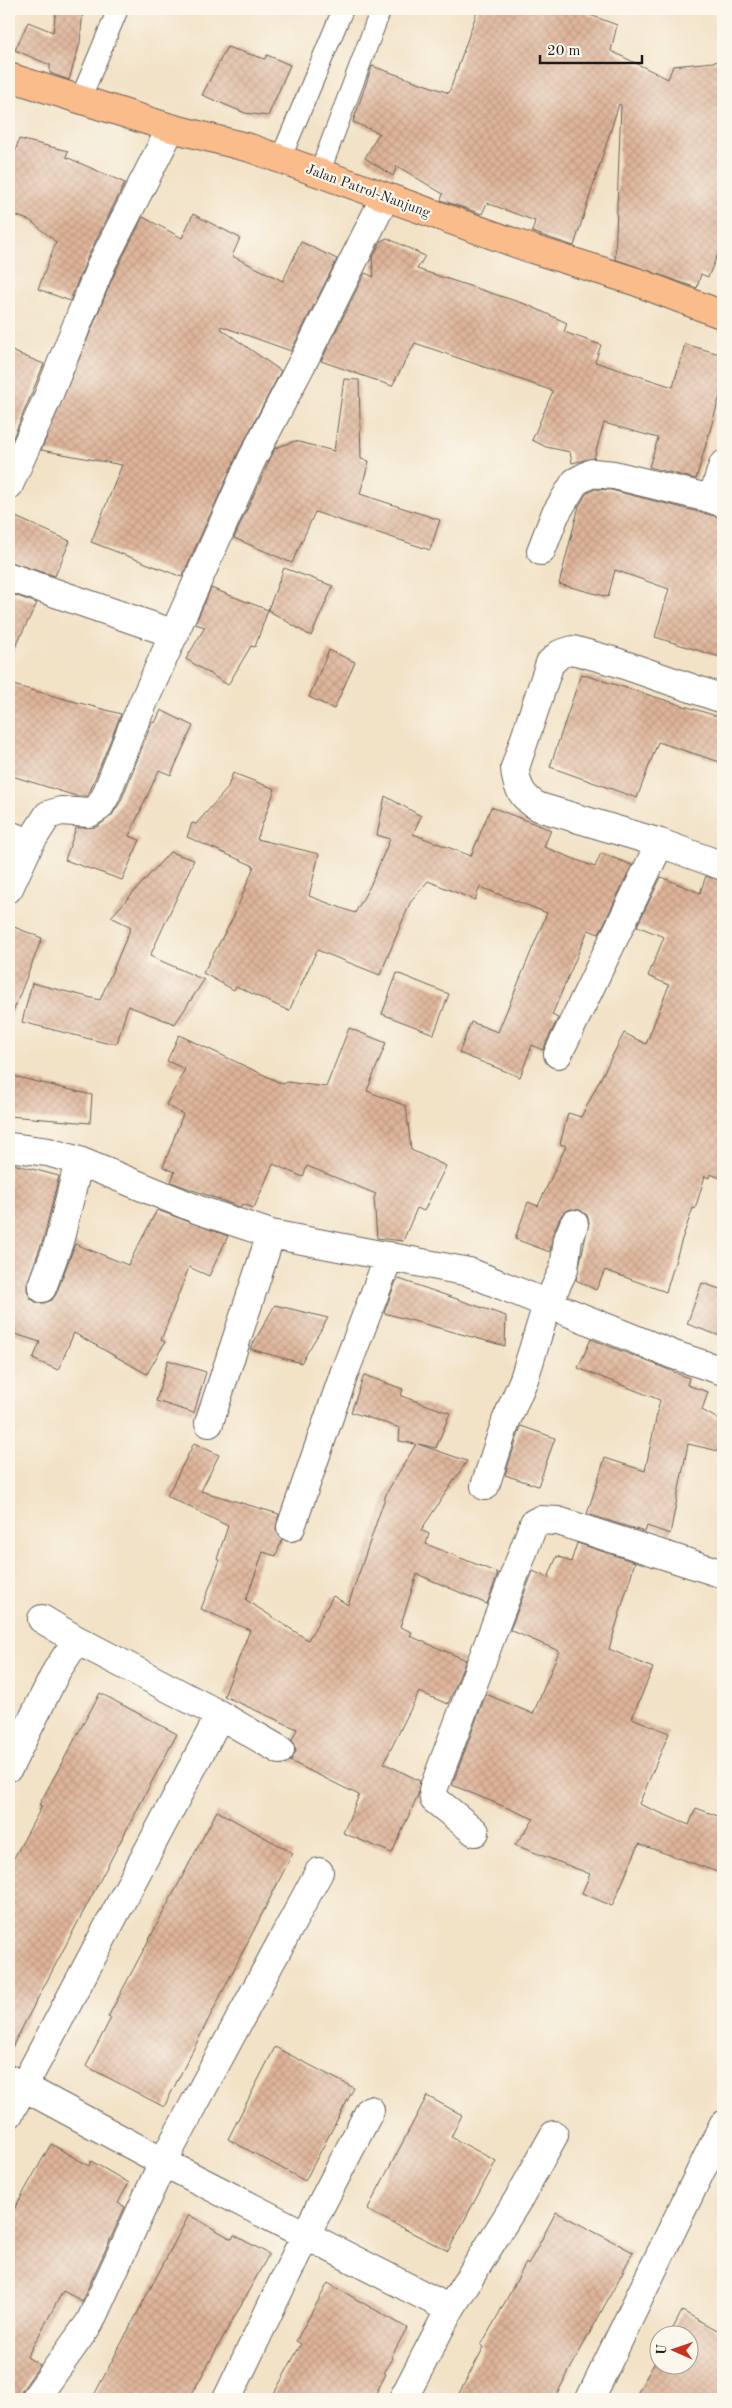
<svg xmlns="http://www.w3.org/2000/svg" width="732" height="2408" font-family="'Old Standard TT',serif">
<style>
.building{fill:url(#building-cross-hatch)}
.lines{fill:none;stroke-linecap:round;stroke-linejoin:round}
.service-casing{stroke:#676158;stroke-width:22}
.minor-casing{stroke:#676158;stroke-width:30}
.primary-casing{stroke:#676158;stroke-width:30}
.service{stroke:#fff;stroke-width:20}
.minor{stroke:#fff;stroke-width:28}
.primary{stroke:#fabc8b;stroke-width:28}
.labels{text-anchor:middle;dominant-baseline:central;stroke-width:4.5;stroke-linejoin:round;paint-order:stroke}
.street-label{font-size:14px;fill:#1c1c1c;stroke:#fbf7ec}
</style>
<defs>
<pattern id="building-cross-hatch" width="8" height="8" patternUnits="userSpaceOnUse" patternTransform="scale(1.25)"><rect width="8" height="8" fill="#deb499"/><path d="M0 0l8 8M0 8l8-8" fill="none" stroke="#be9a83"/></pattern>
</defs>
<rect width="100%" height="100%" fill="#fbf7ec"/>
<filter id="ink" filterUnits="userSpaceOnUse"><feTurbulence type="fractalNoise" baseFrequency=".02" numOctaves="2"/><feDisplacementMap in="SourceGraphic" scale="10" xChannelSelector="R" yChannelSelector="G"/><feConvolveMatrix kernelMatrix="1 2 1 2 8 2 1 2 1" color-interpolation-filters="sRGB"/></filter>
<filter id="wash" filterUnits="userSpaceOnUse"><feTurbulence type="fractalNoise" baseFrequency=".0096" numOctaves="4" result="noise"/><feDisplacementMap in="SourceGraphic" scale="20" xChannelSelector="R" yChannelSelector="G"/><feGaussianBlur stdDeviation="1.12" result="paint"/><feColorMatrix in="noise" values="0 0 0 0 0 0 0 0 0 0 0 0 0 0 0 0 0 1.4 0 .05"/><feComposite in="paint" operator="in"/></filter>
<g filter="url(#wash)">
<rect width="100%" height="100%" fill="#f2e2c6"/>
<g id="blocks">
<path class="building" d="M56 9H83L80 43 69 80 50 73V65L15 50 28 22 53 32Z
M478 9H574L617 25 611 51 668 79 673 66 723 61V242L708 277 701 274 697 288 615 259 621 105 619 104 574 246 532 232 535 221 487 203 482 214 441 200 443 194 397 166 393 176 365 158 379 133 353 122 372 66 449 93Z
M227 47 265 59 267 55 290 65 268 116 245 113 202 95Z
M19 139 68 151 66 157 125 183 88 256 70 301 38 289 56 242 31 221 9 213V173Z
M193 214 240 238 232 256 283 281 301 242 337 259 291 351 221 326 220 328 281 371 238 453 182 577 91 542 122 465 41 450 116 270 143 217 182 238Z
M387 238 425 256 417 269 528 305 567 323 564 332 601 345 595 362 673 387 685 344 723 355V385L696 479 649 467 658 438 604 423 594 458 572 463 570 452 546 447 532 440 553 391 415 343 392 386 321 361 365 273 374 277 372 259 381 241Z
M9 350 44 364 10 445 9 444Z
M344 379 359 380 361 459 369 461 360 494 440 520 430 550 315 512 292 563 234 538 275 448 295 441 334 451Z
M595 489 611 490 723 518V658L655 637 669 589 615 570 608 597 559 584 579 506 586 494Z
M9 514 70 541 55 576 9 562Z
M284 568 333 586 311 636 268 610Z
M211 588 268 610 255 647 251 646 228 685 186 659 205 627 195 624Z
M9 593 37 603 9 659Z
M329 650 355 662 334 709 309 697Z
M581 674 723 718V763L658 742 637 798 550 767Z
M9 684 121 714 88 796H76L9 775Z
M161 710 193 726 171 775 159 770 129 836 140 840 122 880 65 860 76 828 97 827 112 815 121 801 152 722 155 723Z
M233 773 275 789 257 839 319 854 309 896 355 913 370 886 390 839 377 835 385 796 421 816 413 834 471 856 491 807 551 830 544 847 595 867 601 853 632 865 599 934 588 930 552 1015 558 1018 543 1050 532 1045 520 1077 459 1053 471 1022 498 1032 547 913 480 887 475 900 428 881 410 903 380 975 317 950 289 1011 236 986 234 990 203 973 234 916 254 866 187 837 192 823 196 824 227 789Z
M170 852 194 860 150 956 204 980 175 1024 128 1006 117 1043H106L22 1022 32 983 100 1000 131 927 111 917Z
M706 876 723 881V1179L710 1174 709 1178 705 1176 695 1209 693 1208 682 1239 666 1292 605 1270 596 1290 576 1280 589 1222 587 1215 580 1210 571 1209 564 1212 560 1218 553 1233 550 1252 515 1239 528 1202 538 1206 566 1146 560 1144 568 1113 581 1117 624 1033 646 1044 669 985 648 976 664 937 637 926 661 877 700 893Z
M9 925 42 938 11 1017H9Z
M397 973 449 994 434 1034 382 1014Z
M349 1028 386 1043 367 1091 406 1106 411 1150 446 1166 424 1211 417 1208 403 1241 377 1238 374 1198 376 1194 307 1166 303 1177 273 1164 254 1208 242 1204 240 1207 171 1182 175 1172 163 1167 183 1114 166 1105 185 1069 167 1061 179 1035 283 1084 287 1082 326 1087Z
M13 1076 92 1095 90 1123 9 1116V1094Z
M9 1163 59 1176 44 1237 27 1283V1290L30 1298 37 1303H44L52 1300 56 1294 75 1244 128 1265 157 1210 228 1236 209 1276 189 1267 161 1340 165 1342 147 1374 74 1333 58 1370 33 1359 40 1342 9 1332Z
M399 1279 506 1316 505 1346 384 1313 396 1281Z
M702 1283 723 1290V1337L687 1324Z
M275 1305 328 1318 301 1363 250 1349Z
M591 1339 689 1378 687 1385 708 1392 702 1410 723 1422V1452L688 1444 670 1534 647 1526 645 1532 587 1514 605 1458 645 1471 660 1400 578 1368Z
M168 1360 206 1372 194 1413 156 1401Z
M364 1375 403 1389 401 1396 450 1413 436 1448 418 1444 467 1461 421 1530 429 1534 426 1544 498 1573 487 1604 417 1574 400 1627 412 1632 410 1636 466 1660 448 1704 419 1692 384 1763 420 1781 418 1795 392 1853 343 1833 359 1795 290 1761 296 1751 292 1740 297 1729 224 1696 250 1630 201 1609 220 1560 217 1559 228 1526 167 1496 194 1443 219 1455 201 1491 279 1514 276 1529 282 1539 276 1556 263 1552 246 1600 308 1640 333 1596 348 1605 387 1492 416 1444 399 1441 400 1428 351 1412Z
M521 1426 555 1438 538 1486 505 1475Z
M577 1543 635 1562 609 1649 653 1668 632 1718 669 1733 639 1804 689 1825 696 1808 723 1818V1874L639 1844 612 1906 582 1893 590 1874 515 1845 534 1819 452 1785 486 1694 533 1714 559 1651 510 1630 533 1571 548 1578 557 1556 571 1562Z
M100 1693 177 1734 9 2053V1867L42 1806 39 1805Z
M217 1811 293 1853 164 2107 86 2066 111 2018 108 2017Z
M275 2047 354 2088 305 2181 228 2139Z
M427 2096 462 2115 451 2137 496 2161 448 2251 367 2210Z
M51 2144 89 2166 91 2161 129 2183 118 2203 125 2207 82 2301 63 2291 27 2357 40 2365 22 2390 20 2399H9V2218Z
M556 2212 633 2252 619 2279 554 2399H456L484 2347 481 2345 497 2317 526 2263 528 2265Z
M189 2215 232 2239 234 2235 269 2254 189 2399H92Z
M328 2283 407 2328 391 2357 393 2358 384 2373 386 2374 373 2399H271L301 2344 296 2341Z
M682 2311 723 2333V2399H634L660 2353V2366H690V2336H669Z"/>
</g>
</g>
<g filter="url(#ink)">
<use href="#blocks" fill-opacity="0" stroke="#676158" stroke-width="1"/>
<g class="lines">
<g class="service-casing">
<path id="service" d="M80 100 118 9
M280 160 343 9
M319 174 381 9"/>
</g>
<g class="minor-casing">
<path id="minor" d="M723 465 712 499 723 503
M9 485 47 399 102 263 171 128
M541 551 555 515 575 482 592 473 614 475 712 499
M9 577 175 634
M723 699 616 662 573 650 560 654 550 663 515 768C516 786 522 798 539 807L660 843 723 866
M9 835 30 843
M9 888 30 843 48 815 61 811 89 813 99 807 106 795 132 728 252 459 309 350 385 197
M558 1054 660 843
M9 1147 48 1152 79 1161 199 1210 271 1234 469 1272 674 1355 723 1371
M42 1288 59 1242 79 1161
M209 1423 271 1234
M485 1486 506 1421 524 1379 547 1305 564 1269 568 1239 574 1224
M291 1527 345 1371 389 1256
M42 1619 77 1640
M9 1767 57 1670 77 1640 220 1715 280 1750
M475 1832 434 1799 433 1790 534 1523 540 1520 558 1521 723 1574
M9 2079 163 2162 450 2309
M9 2114 220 1715
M35 2399 90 2322 163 2162 319 1872
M227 2399 306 2234 370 2110
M403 2399 450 2309 519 2198 554 2135
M590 2399 723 2125"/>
</g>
<g class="primary-casing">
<path id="primary" d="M9 77 171 128 250 148 532 249 637 282 723 315"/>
</g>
<use href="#service" class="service"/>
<use href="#minor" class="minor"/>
<use href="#primary" class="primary"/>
</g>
</g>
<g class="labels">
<g class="street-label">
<text transform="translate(368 191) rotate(20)">Jalan Patrol-Nanjung</text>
</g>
</g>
<rect width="732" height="2408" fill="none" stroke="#fbf7ec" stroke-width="30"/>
<g transform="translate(674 2350) rotate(272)"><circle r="24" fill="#fbf7ec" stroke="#a29f99"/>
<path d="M0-4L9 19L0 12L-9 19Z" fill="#c8321e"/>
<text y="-8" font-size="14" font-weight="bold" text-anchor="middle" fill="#1c1c1c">U</text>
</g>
<path d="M540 55v8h102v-8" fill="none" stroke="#1c1c1c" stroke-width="2.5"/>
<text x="547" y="55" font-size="15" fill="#1c1c1c" stroke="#fbf7ec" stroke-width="4" paint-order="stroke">20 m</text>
</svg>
